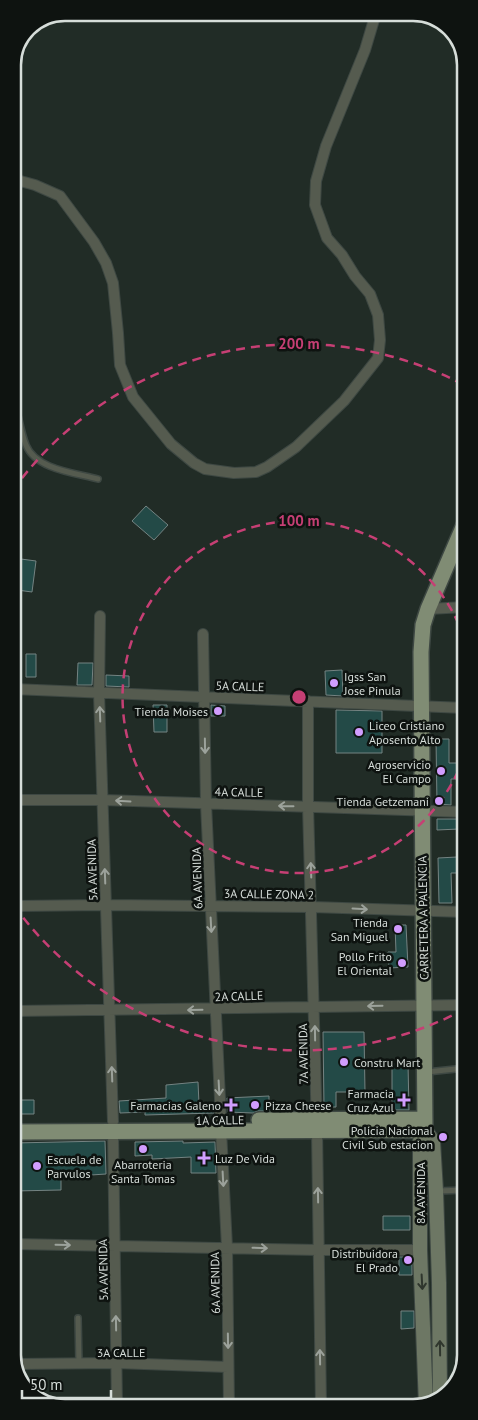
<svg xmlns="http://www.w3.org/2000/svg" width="478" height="1420" font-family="'PT Sans',sans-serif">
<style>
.building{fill:#234a47;stroke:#748382}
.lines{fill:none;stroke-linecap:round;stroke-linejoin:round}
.lane-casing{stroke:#3e4843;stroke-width:8}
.street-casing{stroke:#3e4843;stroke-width:12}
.secondary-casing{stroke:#3e4843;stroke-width:16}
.primary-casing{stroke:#3e4843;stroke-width:18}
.lane{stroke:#555b4f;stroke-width:5}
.street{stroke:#555b4f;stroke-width:10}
.secondary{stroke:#6d7764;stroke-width:14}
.primary{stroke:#808c74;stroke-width:15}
.oneway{stroke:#9ca29b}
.oneway2{stroke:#2f362d}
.ring{fill:none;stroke:#c63f74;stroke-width:2.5;stroke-dasharray:9 6}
.poi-dot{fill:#d19dfe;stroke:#0e1310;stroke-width:2}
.labels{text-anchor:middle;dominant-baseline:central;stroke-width:5;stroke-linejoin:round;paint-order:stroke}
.poi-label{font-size:12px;fill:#d6ddd9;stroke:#0e1310;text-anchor:end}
.street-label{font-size:12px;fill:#d6ddd9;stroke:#0e1310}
.rim{fill:none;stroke:#d6ddd9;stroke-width:2.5}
.centre{fill:#c63f74;stroke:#0e1310;stroke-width:2.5}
.ring-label{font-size:15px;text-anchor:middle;font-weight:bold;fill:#c63f74;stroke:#0e1310;stroke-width:5;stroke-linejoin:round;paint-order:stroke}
</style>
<rect width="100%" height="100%" fill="#212c26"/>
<path class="building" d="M146 506 168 525 154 540 132 521Z
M21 559 36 561 32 592 17 590Z
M26 654H36V677H26Z
M78 663H93L92 685H77Z
M342 670 343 696 326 695 325 671Z
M106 675 129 676V687L106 686Z
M153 705H167V732H154Z
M211 705 225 706V716H211Z
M336 710 382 711V753H336Z
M436 739H449V763H464V779H451V805L437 804Z
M437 819H459V829L437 830Z
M457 857 458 873H451L452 903H439L438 858Z
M395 925H406L408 967 389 968 388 952H396Z
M323 1032H364L365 1092H336V1107H324Z
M392 1064H408L409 1110H392Z
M198 1082 199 1104 213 1103 214 1113 145 1115V1112L120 1113 119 1101 166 1098V1085Z
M269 1096V1111H258L253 1113 228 1112 227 1098Z
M14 1100H34V1114H14Z
M105 1141 106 1174 61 1177V1190L14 1191V1143Z
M183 1141V1143L215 1142 216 1173H191V1157L152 1159V1155L135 1156V1142Z
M383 1216H410V1230H383Z
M399 1257H412V1275H399Z
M401 1311H414V1328L401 1329Z"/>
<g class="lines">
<g class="lane-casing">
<path id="lane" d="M13 399C19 414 20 430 26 445 36 470 76 473 98 479
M427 1072 465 1068
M438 1191 465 1190
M464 1191 465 1150
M78 1318 79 1364
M117 1401 131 1403 138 1407"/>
</g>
<g class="street-casing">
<path id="street" d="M13 179 35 185 60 196 94 242 106 263 113 283 118 333 120 365 133 397 171 444 194 463 205 469 234 473 256 472 267 467 296 447 344 401 378 358 380 340 378 315 370 294 355 276 342 255 327 238 315 205 316 181 326 146 365 50 376 13
M428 609 465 607
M100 616 99 693 113 1122
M203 634 206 804 221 1120
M13 689 465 708
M308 701V806L317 1130 321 1406
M14 800H103L465 812
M14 906 106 905 312 907 465 912
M14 1011 465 1005
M221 1130 227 1247 229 1407
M113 1132 117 1407
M14 1244 318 1250H420
M14 1364 116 1363 228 1367"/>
</g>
<g class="secondary-casing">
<path id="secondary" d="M425 1130 420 1141V1250L426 1406
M425 1130 433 1141 436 1191 439 1283 440 1397"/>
</g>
<g class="primary-casing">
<path id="primary" d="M259 1120 425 1119
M14 1132 425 1130 421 652 423 625 428 609 464 525"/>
</g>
<use href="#lane" class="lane"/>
<use href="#street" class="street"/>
<use href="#secondary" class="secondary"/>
<use href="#primary" class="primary"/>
</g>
<defs><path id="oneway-shaft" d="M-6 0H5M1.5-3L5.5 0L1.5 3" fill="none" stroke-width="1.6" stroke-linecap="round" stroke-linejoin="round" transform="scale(1.25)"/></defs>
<g class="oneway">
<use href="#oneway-shaft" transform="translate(100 714) rotate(-92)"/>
<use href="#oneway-shaft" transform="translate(205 746) rotate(89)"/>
<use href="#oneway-shaft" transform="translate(123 801) rotate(-177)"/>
<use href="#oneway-shaft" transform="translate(286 806) rotate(-179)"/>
<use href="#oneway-shaft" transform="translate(311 870) rotate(-92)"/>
<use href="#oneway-shaft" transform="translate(105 876) rotate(-92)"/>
<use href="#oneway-shaft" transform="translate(360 909) rotate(3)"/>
<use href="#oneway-shaft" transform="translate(211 925) rotate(87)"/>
<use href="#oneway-shaft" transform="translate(375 1006) rotate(179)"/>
<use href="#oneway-shaft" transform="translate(195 1010) rotate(179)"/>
<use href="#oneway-shaft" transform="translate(315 1033) rotate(-91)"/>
<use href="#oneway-shaft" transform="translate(112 1074) rotate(-92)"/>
<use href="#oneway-shaft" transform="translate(219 1088) rotate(87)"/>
<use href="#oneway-shaft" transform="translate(223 1179) rotate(87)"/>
<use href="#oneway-shaft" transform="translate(318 1195) rotate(-91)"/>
<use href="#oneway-shaft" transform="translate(63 1245) rotate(1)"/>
<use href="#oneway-shaft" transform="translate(260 1248) rotate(2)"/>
<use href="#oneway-shaft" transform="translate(116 1323) rotate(-91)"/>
<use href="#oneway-shaft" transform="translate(228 1341) rotate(89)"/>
<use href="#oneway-shaft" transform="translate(320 1357) rotate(-91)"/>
</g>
<g class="oneway2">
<use href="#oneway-shaft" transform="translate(422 1282) rotate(87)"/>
<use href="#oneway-shaft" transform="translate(440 1348) rotate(-91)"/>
</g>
<g class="ring">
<path d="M464 757A176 176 0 1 1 464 637"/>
<path d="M465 1009A353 353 0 0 1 15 907M13 490A353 353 0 0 1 462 384"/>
</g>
<g class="poi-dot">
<circle cx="334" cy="683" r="5"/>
<circle cx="218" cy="711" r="5"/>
<circle cx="359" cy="732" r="5"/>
<circle cx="441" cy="771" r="5"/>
<circle cx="439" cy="801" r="5"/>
<circle cx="398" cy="929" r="5"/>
<circle cx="402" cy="963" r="5"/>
<circle cx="344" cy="1062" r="5"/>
<path d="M401.5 1092.5h5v5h5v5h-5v5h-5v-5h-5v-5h5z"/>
<path d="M228.5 1097.5h5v5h5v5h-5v5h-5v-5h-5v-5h5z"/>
<circle cx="255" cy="1105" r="5"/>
<circle cx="443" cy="1137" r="5"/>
<circle cx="143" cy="1149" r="5"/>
<path d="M201.5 1150.5h5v5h5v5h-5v5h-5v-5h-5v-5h5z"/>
<circle cx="37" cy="1166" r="5"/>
<circle cx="408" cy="1260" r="5"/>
</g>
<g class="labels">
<g class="poi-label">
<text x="344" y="676" text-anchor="start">Igss San<tspan x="344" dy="14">Jose Pinula</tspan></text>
<text x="208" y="711">Tienda Moises</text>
<text x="369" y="725" text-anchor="start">Liceo Cristiano<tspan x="369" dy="14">Aposento Alto</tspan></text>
<text x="431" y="764">Agroservicio<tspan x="431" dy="14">El Campo</tspan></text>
<text x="429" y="801">Tienda Getzemani</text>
<text x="388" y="922">Tienda<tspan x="388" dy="14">San Miguel</tspan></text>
<text x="392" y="956">Pollo Frito<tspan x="392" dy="14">El Oriental</tspan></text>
<text x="354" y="1062" text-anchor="start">Constru Mart</text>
<text x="394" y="1093">Farmacia<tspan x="394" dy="14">Cruz Azul</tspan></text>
<text x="221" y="1105">Farmacias Galeno</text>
<text x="265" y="1105" text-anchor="start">Pizza Cheese</text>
<text x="433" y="1130">Policia Nacional<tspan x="433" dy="14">Civil Sub estacion</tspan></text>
<text x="215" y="1158" text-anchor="start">Luz De Vida</text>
<text x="47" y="1159" text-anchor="start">Escuela de<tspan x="47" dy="14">Parvulos</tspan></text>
<text x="143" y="1164" text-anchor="middle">Abarroteria<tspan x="143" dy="14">Santa Tomas</tspan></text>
<text x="398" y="1253">Distribuidora<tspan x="398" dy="14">El Prado</tspan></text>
</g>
<g class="street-label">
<text transform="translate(240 686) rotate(2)">5A CALLE</text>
<text transform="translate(239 792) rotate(1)">4A CALLE</text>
<text transform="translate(92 870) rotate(-92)">5A AVENIDA</text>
<text transform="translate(197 878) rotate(-92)">6A AVENIDA</text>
<text transform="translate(269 894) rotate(1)">3A CALLE ZONA 2</text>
<text transform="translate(423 918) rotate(-91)">CARRETERA A PALENCIA</text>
<text transform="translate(239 996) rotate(-2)">2A CALLE</text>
<text transform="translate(303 1054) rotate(-91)">7A AVENIDA</text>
<text transform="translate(220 1120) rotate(-1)">1A CALLE</text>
<text transform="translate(420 1193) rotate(-90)">8A AVENIDA</text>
<text transform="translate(103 1270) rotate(-91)">5A AVENIDA</text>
<text transform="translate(215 1283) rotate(-91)">6A AVENIDA</text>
<text x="121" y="1352">3A CALLE</text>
</g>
</g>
<path d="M0 0H478V1420H0ZM65 21H413A44 44 0 0 1 457 65V1355A44 44 0 0 1 413 1399H65A44 44 0 0 1 21 1355V65A44 44 0 0 1 65 21Z" fill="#0e1310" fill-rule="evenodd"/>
<path class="rim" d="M65 21H413A44 44 0 0 1 457 65V1355A44 44 0 0 1 413 1399H65A44 44 0 0 1 21 1355V65A44 44 0 0 1 65 21Z"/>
<circle cx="299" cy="697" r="8" class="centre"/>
<g class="ring-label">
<text x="299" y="349">200 m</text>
<text x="299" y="526">100 m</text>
</g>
<path d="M22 1390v8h89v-8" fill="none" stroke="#d6ddd9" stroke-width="2.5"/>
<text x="30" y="1390" font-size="15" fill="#d6ddd9" stroke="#0e1310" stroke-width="4" paint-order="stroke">50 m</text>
</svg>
